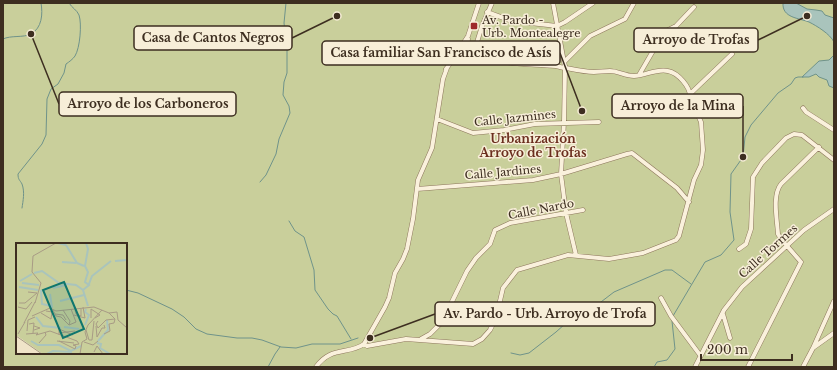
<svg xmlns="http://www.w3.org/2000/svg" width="837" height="370" font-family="'Libre Baskerville',serif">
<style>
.green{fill:#c9cf9b;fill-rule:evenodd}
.water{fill:#a9c4bc;stroke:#6f938a}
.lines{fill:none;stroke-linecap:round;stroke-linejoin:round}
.stream{stroke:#6f938a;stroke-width:1}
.minor-casing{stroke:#8d765c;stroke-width:5}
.minor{stroke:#faf1dc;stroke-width:4}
.poi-dot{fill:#9e2a2b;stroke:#f7eed8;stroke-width:1.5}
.labels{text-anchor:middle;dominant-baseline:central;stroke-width:3;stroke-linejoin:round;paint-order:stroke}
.poi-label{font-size:11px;fill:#3d2e20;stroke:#f7eed8;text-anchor:start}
.street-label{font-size:11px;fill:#3d2e20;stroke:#f7eed8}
.neighbourhood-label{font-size:12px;font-weight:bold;fill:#6b2e1e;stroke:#f7eed8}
.inset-river{fill:none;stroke:#a9c4bc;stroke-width:2}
.inset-road{fill:none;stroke:#a89b85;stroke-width:1}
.view{fill:#0f766e;fill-opacity:0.15;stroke:#0f766e;stroke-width:2}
.inset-edge{fill:none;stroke:#3d2e20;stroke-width:2}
.leader{fill:none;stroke:#3d2e20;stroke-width:1.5}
.callout-dot{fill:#3d2e20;stroke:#f7eed8;stroke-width:1.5}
.callout{fill:#f7eed8;stroke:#3d2e20;stroke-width:1.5}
.callout-label{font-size:12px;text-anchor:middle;font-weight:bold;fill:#3d2e20}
</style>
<rect width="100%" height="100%" fill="#f0e4c8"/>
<path class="green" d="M3 3H834V367H3ZM17 244H126V353H17Z"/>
<path class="water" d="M783 3H796L807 9 816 10 822 11 825 15 834 18V42C830 34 817 26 809 22 799 18 782 18 783 3Z
M834 55V88L829 86 827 80 819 77 816 74 809 77H802L819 61 829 60Z"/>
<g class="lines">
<path class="stream" d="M3 39C11 35 23 38 31 34 42 28 43 14 41 3
M260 182 266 175 276 154 279 139 290 113 289 106 283 95 284 82 287 73V50L284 23 286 3
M22 208C23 201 25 192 22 184 20 180 18 180 18 174L42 144 46 135 47 99 51 89 58 84 64 73 66 64C69 62 73 59 75 56 80 48 82 24 79 15 77 10 72 8 69 3
M289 221 295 231 304 237 314 270 315 290 328 309 333 314 337 316 351 339
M126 290 138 293 172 309 184 317 196 329 207 334 237 338H252L262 340 281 347 296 348 312 344H340L358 338
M673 316 705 262 721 255 734 240 730 212 731 174 743 157 745 137 751 125 778 93 791 84 795 78 798 77H803
M511 353 520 355 529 353 556 332 575 315 597 305 614 292 665 270H672L691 284
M268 367 275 354 280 347
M654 367 657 362 667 360 675 349 672 321"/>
<g class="minor-casing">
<path id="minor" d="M553 3 564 62
M487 12 512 21 557 26 565 22 593 3
M468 39C467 45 470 48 474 52
M474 52 482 26 492 3
M457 53 468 36 479 3
M565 66 564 62 590 36 625 19 634 3
M565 69 564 122 561 174 566 213 576 255
M639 75 664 32 676 26 694 7
M690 94 732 54
M803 108 806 112 834 130
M437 119 473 133 504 130 535 124 599 122
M417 189 533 180 561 174 627 154 632 153 677 188 689 202
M739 249 746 244 751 229 753 177 762 163 786 138 794 134 802 135 834 160
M661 298 671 316 700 355
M723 314 730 338
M421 339 430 334 442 322 467 271 476 258 490 244 495 230 510 223 583 210
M364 344 367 346 406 339 473 344 482 339 490 330 496 318 503 288 517 270 568 255 609 259 643 253 676 240 679 236 694 180 701 165 703 150 701 122 690 98C691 87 678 73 668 71 657 68 645 76 634 76 625 76 618 71 610 71 604 71 599 72 594 72 585 72 576 70 566 68L565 69 564 68 556 66C535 64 513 65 493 60 484 57 471 48 460 53 455 55 450 64 446 69
M813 348 834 301
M316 367C331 346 348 355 364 344L385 307 389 298 395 273 403 259 407 249 413 219 418 180 432 148 443 79 447 68
M695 367 724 310 742 287 804 230 834 209
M748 367 801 262 781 239 778 234C777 219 772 195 781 184L819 147
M803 367 813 348 834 333"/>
</g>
<use href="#minor" class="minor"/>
</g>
<rect class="poi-dot" x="470" y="22" width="8" height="8" rx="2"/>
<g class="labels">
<g class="poi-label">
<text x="482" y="20">Av. Pardo -<tspan x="482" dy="13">Urb. Montealegre</tspan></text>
</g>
<g class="street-label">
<text transform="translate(515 118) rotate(-6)">Calle Jazmines</text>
<text transform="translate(503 172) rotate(-5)">Calle Jardines</text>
<text transform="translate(541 209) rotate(-11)">Calle Nardo</text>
<text transform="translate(768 251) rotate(-42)">Calle Tormes</text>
</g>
<g class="neighbourhood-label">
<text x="533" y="138">Urbanización<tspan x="533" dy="14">Arroyo de Trofas</tspan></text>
</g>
</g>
<g transform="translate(16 243)">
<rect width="111" height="111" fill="#f0e4c8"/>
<path d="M0 0H111V111H27L0 92Z" fill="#c9cf9b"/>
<path class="inset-river" d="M42 0 50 2 61 20 68 23M70 0 72 6 69 23 72 29 69 39 73 42 67 47 72 63M99 18 111 17M46 19 60 20M18 30 26 28 43 40 60 42 67 47M4 38 16 31M6 40 23 42M73 41 76 33 95 18M3 44 22 47M37 45 50 42M25 47 26 61 35 63M34 51 36 65M44 58 68 52M20 74 27 83 45 85M69 82 73 72 69 69 70 66M48 84 63 86M15 98 22 102H43L55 108 65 103M82 98 92 87 91 77M81 100 85 101 84 105 94 111M31 111 37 108 56 109"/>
<path class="inset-road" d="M46 0H60M3 60H9L21 50 12 49M19 60 25 40 16 29 17 13 40 0M2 64 10 66 16 59M37 67 40 73 45 74 53 82M47 67 54 78 53 82M59 67 60 71 65 73V66M25 70 35 76 36 69 30 68M39 71 47 72 50 77M58 72 69 75 67 64M16 73 34 65 40 68 78 64 93 70 101 69 102 77 111 85M75 75V66L84 72 79 75M82 78 80 81 82 85 90 77 99 76 93 70M8 80 19 59M13 81 18 80 17 90M53 82 60 79 55 66M80 83 81 94 86 85H89L88 82M18 87 24 85 18 83M70 87 73 97H76L78 78M11 88 12 77 19 74M43 90 59 88M2 91 9 79M10 91 22 90 20 92M88 91 94 88 93 81 98 80 99 76M20 92 34 88 61 98M43 92V86L57 92M0 93 26 111M41 98 58 100M43 98 59 106 60 103 57 102 63 101 61 98M66 99 71 96 69 89 72 82 86 67M68 99 77 102 82 98M23 100 30 92 29 89M78 109 81 103 87 111M64 111 66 99"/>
<path class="view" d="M48 39 68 86 47 95 27 47Z"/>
<rect width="111" height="111" class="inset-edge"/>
</g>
<path class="leader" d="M337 16L292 38M807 16L758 40M582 111L560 53M31 34L59 104M743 157L743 106M370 338L435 314"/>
<g class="callout-dot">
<circle cx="337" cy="16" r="4"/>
<circle cx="807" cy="16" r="4"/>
<circle cx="582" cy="111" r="4"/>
<circle cx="31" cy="34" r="4"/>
<circle cx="743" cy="157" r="4"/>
<circle cx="370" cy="338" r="4"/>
</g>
<g class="callout">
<rect x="134" y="26" width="158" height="24" rx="4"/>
<rect x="634" y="28" width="124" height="24" rx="4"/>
<rect x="322" y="41" width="238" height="24" rx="4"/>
<rect x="59" y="92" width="177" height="24" rx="4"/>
<rect x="612" y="94" width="131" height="24" rx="4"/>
<rect x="435" y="302" width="220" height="24" rx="4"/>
</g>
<g class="callout-label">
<text x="213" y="42">Casa de Cantos Negros</text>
<text x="696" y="44">Arroyo de Trofas</text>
<text x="441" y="57">Casa familiar San Francisco de Asís</text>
<text x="148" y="108">Arroyo de los Carboneros</text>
<text x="678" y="110">Arroyo de la Mina</text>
<text x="545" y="318">Av. Pardo - Urb. Arroyo de Trofa</text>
</g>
<rect width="837" height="370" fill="none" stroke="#3d2e20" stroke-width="8"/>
<path d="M701 354v6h91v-6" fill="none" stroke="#3d2e20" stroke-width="2"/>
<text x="707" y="354" font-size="12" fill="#3d2e20" stroke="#f7eed8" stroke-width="3" paint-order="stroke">200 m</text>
</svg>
